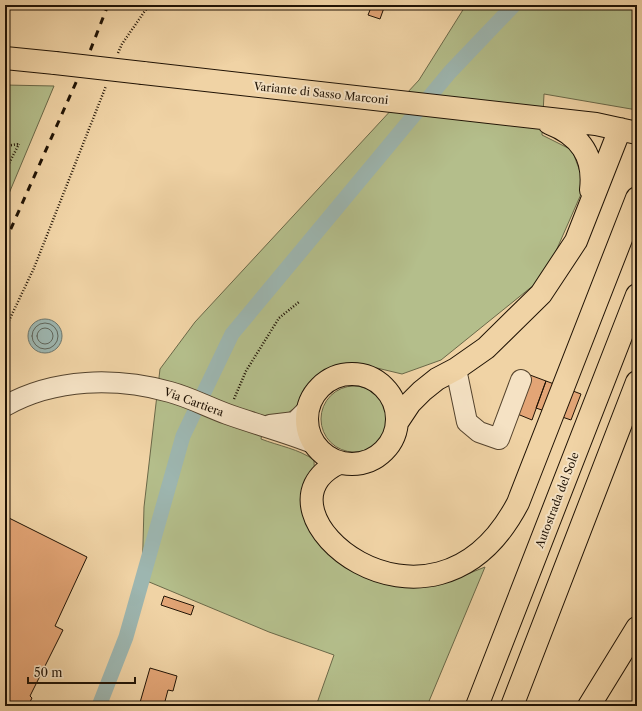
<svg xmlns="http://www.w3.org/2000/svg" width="642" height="711" font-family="'Libre Caslon Text',serif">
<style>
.green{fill:#b4be8b;stroke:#6a6848}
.water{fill:#9db6b0;stroke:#6b756c}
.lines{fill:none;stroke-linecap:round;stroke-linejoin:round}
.shore{stroke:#5e645a;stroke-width:1}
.canal{stroke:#9db6b0;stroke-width:15}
.building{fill:#e3a576;stroke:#201305}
.minor-casing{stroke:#54432d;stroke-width:22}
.highway-casing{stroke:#201305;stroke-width:24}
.path{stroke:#201305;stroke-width:2.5;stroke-dasharray:1 2;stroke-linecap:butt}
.minor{stroke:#f5e2c4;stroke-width:20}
.highway{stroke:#f0d3a5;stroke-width:22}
.rail{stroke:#201305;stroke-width:3;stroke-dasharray:7 7;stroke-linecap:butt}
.highway-bridge-casing{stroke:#201305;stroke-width:24;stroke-linecap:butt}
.highway-bridge{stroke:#f0d3a5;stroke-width:22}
.labels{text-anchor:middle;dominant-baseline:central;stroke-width:4;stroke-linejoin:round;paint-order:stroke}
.street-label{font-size:11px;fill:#201305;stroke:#f5e2c4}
</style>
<rect width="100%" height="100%" fill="#f0d3a5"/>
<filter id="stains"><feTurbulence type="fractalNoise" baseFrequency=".005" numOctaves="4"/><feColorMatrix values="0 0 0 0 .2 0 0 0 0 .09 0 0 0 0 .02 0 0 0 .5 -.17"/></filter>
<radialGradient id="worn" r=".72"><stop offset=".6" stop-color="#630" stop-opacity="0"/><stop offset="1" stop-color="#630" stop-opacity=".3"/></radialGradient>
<path class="green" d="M466 5H637V110L544 94 542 135 572 150 585 185 545 276 441 360 402 374 356 363 333 366 316 378 300 404 281 418H265L261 439C279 446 299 449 314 460L316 535 405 586 445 583 485 567 427 706H316L334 655 269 632 142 579 144 507 160 369 195 322 419 80Z
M5 85 54 86 5 203Z
M321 419a33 33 0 1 1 66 0a33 33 0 1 1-66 0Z"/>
<path class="water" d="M28 336a17 17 0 1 1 34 0a17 17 0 1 1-34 0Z"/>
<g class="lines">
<path class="shore" d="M32 336a13 13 0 1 1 26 0a13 13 0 1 1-26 0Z
M37 336a8 8 0 1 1 16 0a8 8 0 1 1-16 0Z"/>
<path class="canal" d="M99 706 126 637 183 436 232 334 450 72 514 5"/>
</g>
<path class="building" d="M362 5H385L380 19 368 15 370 10Z
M530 375 546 381 532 420 515 413Z
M546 381 581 394 571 420 536 408Z
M5 516 87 557 55 626 63 630 30 696 32 698 28 706H5Z
M164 596 194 606 191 615 161 605Z
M150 668 177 676 173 691 168 690 164 705 167 706H139Z"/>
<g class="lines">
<g class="minor-casing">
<path id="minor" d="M456 369 467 422 479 432 499 439 521 380
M5 406C55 378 116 377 170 392 189 397 208 407 227 414 255 424 285 432 313 443
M270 425 295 422 308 409"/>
</g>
<g class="highway-casing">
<path id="highway" d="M5 58 55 63
M143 73 596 124 637 133
M549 123C580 135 595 156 591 190
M307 419a45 45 0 1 1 90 0a45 45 0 1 1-90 0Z
M398 421 410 403 422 391 437 379 456 369 486 348 541 294 576 241 620 129
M339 463C241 509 431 669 518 503L637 198
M477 706 637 295
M512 706 637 382
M589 706 637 628"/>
</g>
<path class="path" d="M118 53 122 44 149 5
M5 146 19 144
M5 171 19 144
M5 329 34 268 106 86
M234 399 246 371 279 318 299 302"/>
<use href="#minor" class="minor"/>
<use href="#highway" class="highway"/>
<path class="rail" d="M5 242 90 51 108 5"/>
<g class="highway-bridge-casing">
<path id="highway-bridge" d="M55 63 143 73"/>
</g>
<use href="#highway-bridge" class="highway-bridge"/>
</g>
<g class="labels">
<g class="street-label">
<text transform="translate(321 93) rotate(6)">Variante di Sasso Marconi</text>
<text transform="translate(194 402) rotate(20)">Via Cartiera</text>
<text transform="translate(557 500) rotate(-69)">Autostrada del Sole</text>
</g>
</g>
<rect width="642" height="711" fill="none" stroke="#f0d3a5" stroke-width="20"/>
<rect x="6" y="6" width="630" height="699" fill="none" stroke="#201305" stroke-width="2"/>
<rect x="10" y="10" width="622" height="691" fill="none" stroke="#201305"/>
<path d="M28 677v6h107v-6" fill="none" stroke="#201305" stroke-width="2"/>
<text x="34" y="677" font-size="12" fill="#201305" stroke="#f5e2c4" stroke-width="3" paint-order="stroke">50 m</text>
<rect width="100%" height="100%" filter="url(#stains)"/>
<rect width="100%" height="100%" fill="url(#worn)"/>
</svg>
